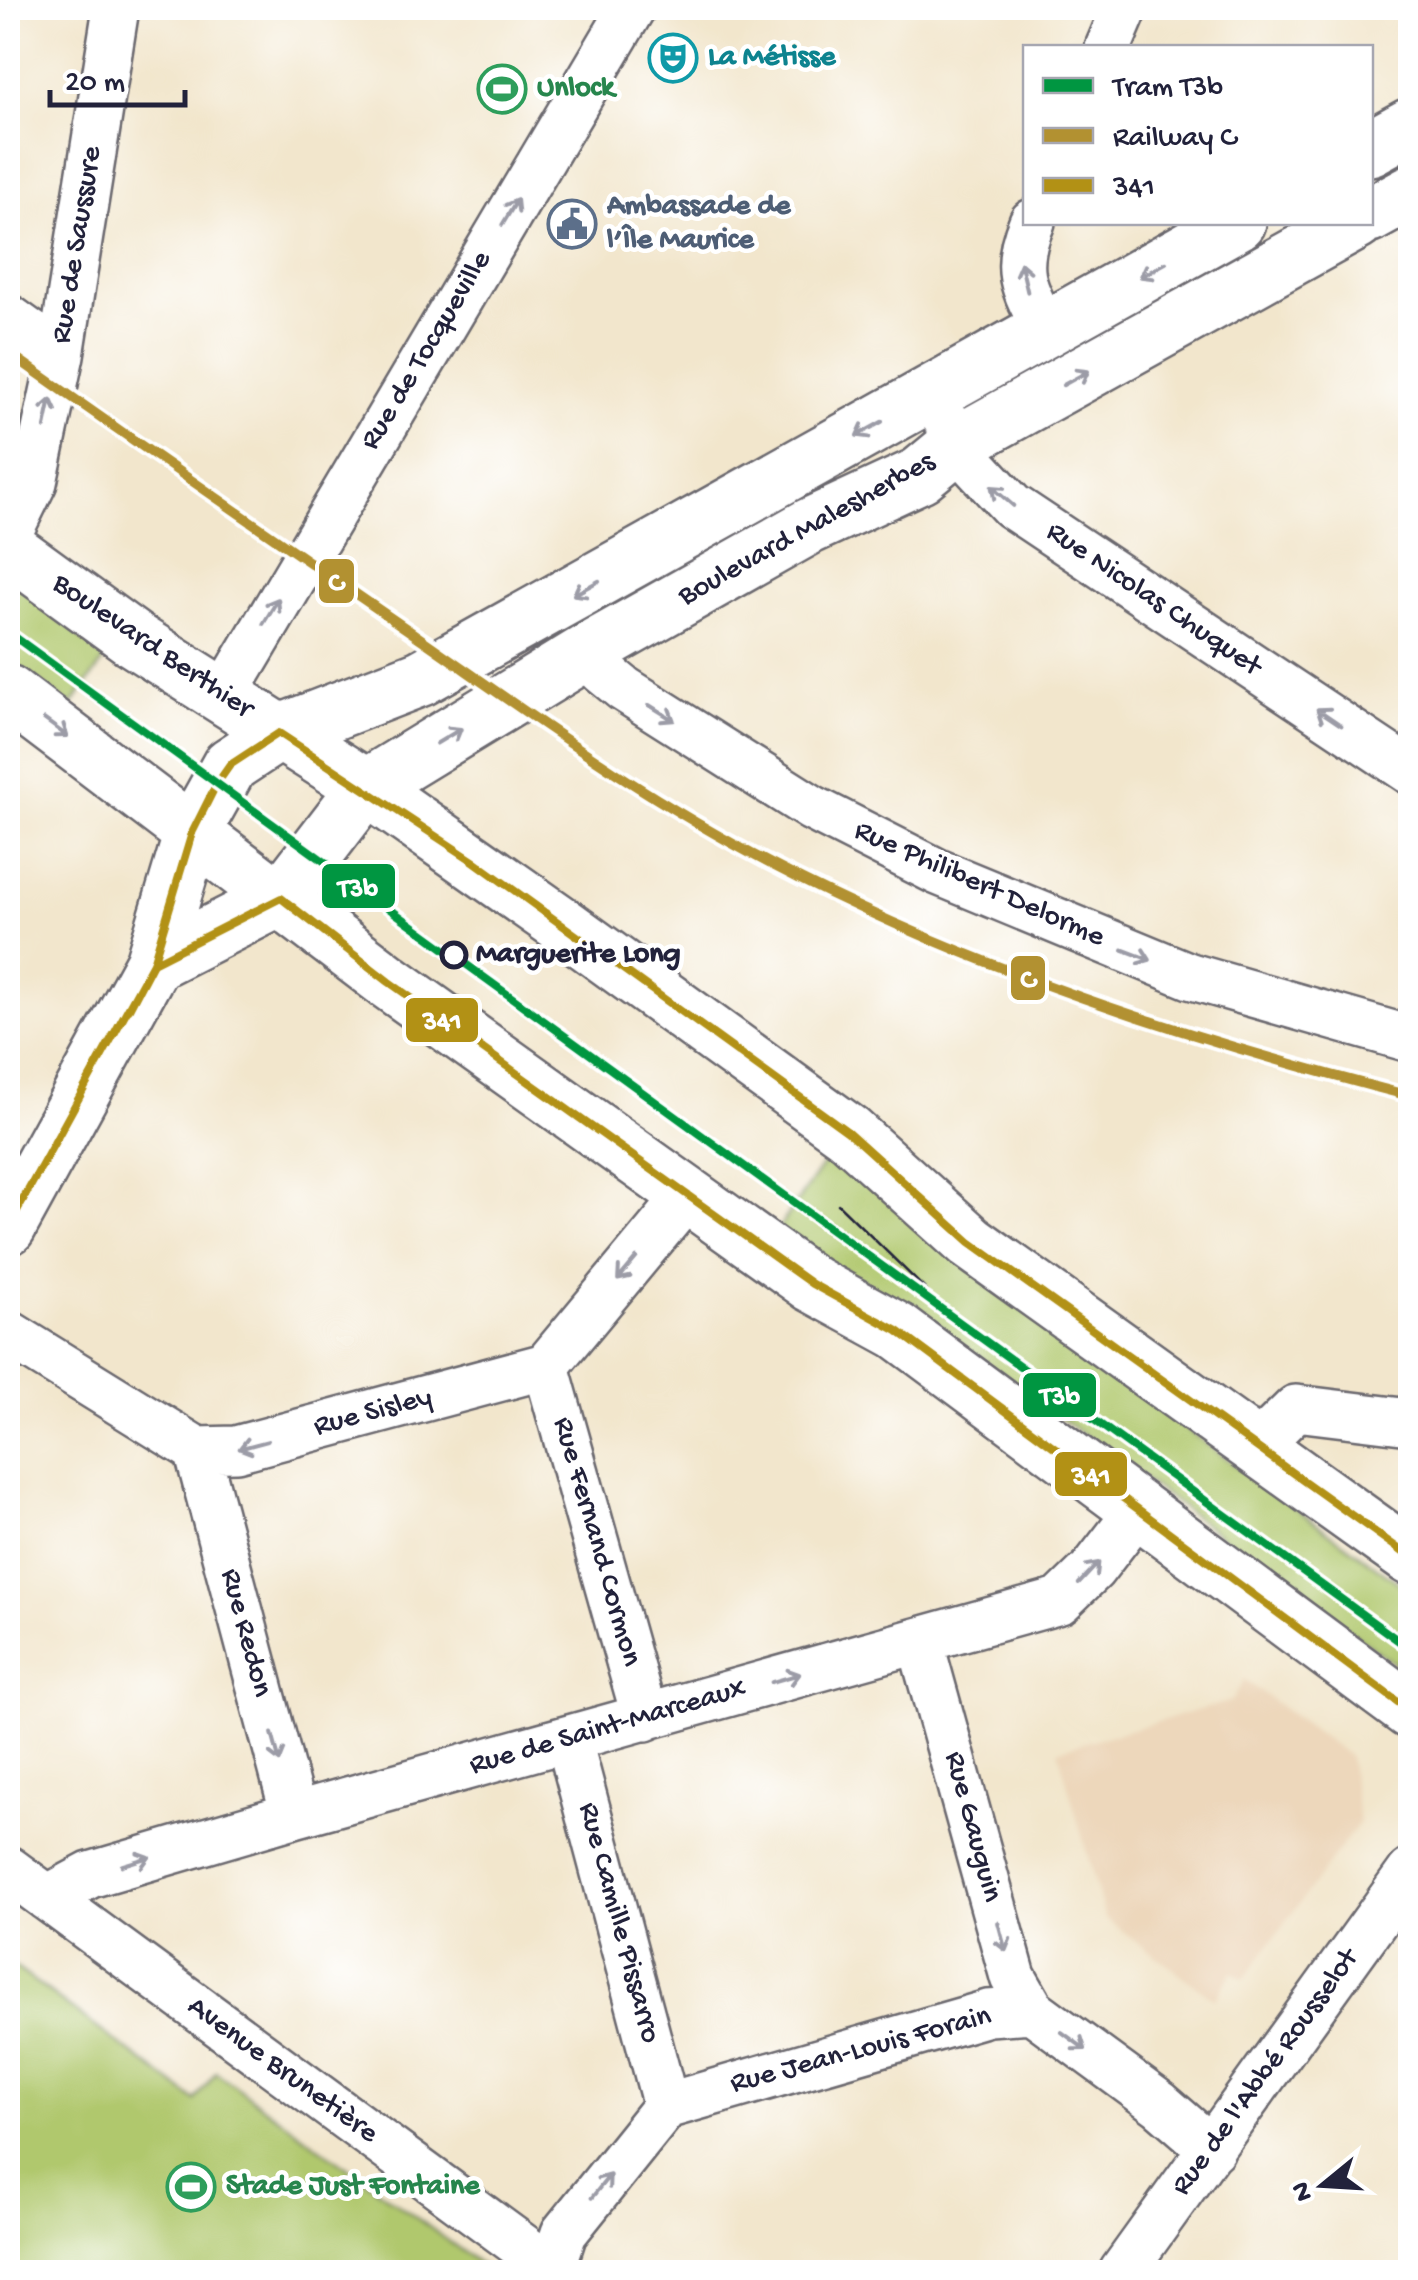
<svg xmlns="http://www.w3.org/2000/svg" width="1418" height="2280" font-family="'Gochi Hand',sans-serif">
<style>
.built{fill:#edd7bb}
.green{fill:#b0c86d;stroke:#697554;stroke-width:2.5}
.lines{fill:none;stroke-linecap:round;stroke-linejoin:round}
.minor-casing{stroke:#6b676e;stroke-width:50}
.primary-casing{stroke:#6b676e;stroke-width:60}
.minor{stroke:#fff;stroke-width:45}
.primary{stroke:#fff;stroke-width:55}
.tram{stroke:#22223b;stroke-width:2.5}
.bus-1-casing{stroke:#fff;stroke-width:15}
.bus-1{stroke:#b29115;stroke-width:8}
.rail-1-casing{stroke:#fff;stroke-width:18}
.rail-1{stroke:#b29131;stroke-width:10}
.tram-1-casing{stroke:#fff;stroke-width:15}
.tram-1{stroke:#009641;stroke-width:8}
.oneway{stroke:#9c9ca7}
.stop-dot{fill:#fff;stroke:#22223b;stroke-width:5}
.labels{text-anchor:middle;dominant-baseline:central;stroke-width:9;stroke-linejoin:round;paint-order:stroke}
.culture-label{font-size:30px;font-weight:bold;fill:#0d838f;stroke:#fff;text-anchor:start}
.leisure-label{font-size:30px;font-weight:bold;fill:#27864d;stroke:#fff;text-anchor:start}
.service-label{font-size:30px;font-weight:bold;fill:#4e5e75;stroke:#fff;text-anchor:start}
.street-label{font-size:30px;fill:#22223b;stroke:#fff}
.stop-label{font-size:30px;font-weight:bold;fill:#22223b;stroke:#fff;text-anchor:start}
.line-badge{stroke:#fff;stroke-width:4}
.badge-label{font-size:28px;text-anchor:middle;font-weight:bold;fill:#fff}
</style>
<rect width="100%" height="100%" fill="#fff"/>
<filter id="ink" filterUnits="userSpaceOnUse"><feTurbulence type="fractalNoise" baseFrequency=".01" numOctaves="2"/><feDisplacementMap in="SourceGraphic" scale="20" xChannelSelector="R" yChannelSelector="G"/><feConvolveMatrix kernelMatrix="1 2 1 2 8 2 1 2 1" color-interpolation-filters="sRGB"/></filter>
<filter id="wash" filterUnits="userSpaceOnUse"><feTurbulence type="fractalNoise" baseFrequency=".0048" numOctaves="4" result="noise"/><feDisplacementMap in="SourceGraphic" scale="40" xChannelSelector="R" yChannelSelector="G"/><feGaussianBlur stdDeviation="2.25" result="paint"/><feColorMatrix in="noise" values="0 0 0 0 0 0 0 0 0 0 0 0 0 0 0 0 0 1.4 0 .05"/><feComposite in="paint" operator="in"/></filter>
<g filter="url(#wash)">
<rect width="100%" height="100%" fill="#f2e6cc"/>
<path class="built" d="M1244 1680 1349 1756 1359 1822 1244 1979 1232 1972 1215 2000 1105 1918 1058 1750 1231 1701Z"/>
<path class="green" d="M8 571 113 648 71 706 8 660Z
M831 1153 1052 1332 1410 1591V1675L920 1315 842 1274 778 1229Z
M8 1962 195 2100 216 2072 491 2272H8Z"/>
</g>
<g filter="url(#ink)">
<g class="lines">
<g class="minor-casing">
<path id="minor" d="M1108 48 1125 8
M1032 222C1012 269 1023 288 1046 330
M8 317 61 355
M931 395 972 463 1012 506 1410 771
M8 535 34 482 61 355 116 8
M587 652 602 671 624 689 812 808 938 872 1190 976 1410 1039
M224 696 632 8
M8 1333 197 1450 236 1449 546 1366 689 1194
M546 1366 645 1718
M1256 1447 1296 1408 1410 1422
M197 1450 294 1815
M920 1641 1013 1977 1032 2010
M569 1741 666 2106
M8 1869 557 2272
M47 1898 90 1875 294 1815 1060 1601 1093 1569 1137 1512
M552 2269 564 2233 666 2106 988 2013 1032 2010 1160 2104 1212 2149
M1122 2272 1410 1872"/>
</g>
<g class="primary-casing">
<path id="primary" d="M1370 148 1410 126
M1370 215 1410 193
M8 548 133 639 366 787 557 921 848 1132 970 1242 1410 1557
M8 693 389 982 812 1284 898 1331 1410 1711
M153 963 281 898 366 787 587 652 810 526 920 475 960 442 1357 222
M8 1227 153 963 192 833 230 765 279 733 421 678 1238 222"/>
</g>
<use href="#minor" class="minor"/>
<use href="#primary" class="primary"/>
<path class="tram" d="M838 1204 964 1327"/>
<g class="bus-1-casing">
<path id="bus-1" d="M129 1009 153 963 281 898 389 982 812 1284 898 1331 1410 1711
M8 1227 153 963 192 833 216 785 230 765 279 733 475 862 848 1132 970 1242 1410 1557"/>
</g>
<use href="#bus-1" class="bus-1"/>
<g class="rail-1-casing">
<path id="rail-1" d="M8 352C146 450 285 545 424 641 536 719 647 800 769 863 972 969 1189 1039 1410 1096"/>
</g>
<use href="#rail-1" class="rail-1"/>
<g class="tram-1-casing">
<path id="tram-1" d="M8 632 1410 1649"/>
</g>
<use href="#tram-1" class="tram-1"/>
</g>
<defs><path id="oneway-shaft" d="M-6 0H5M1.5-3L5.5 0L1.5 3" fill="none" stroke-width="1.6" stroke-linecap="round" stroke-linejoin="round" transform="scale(2.5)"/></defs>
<g class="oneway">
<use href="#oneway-shaft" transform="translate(510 212) rotate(-59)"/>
<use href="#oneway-shaft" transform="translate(1153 270) rotate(151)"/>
<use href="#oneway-shaft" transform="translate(1024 277) rotate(-103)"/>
<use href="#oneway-shaft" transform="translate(1076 378) rotate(-29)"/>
<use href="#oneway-shaft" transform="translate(48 413) rotate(-78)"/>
<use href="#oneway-shaft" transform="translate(869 429) rotate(151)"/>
<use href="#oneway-shaft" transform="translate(1002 496) rotate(-139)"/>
<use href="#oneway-shaft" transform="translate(586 588) rotate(151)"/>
<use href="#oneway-shaft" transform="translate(271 611) rotate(-59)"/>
<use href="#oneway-shaft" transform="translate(662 713) rotate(32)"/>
<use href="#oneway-shaft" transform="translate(1329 717) rotate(-146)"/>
<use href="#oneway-shaft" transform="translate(56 728) rotate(36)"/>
<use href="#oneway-shaft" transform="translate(449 736) rotate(-31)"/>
<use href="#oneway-shaft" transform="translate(1137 955) rotate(21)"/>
<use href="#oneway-shaft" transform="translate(627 1269) rotate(130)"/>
<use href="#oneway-shaft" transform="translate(253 1445) rotate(165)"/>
<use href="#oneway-shaft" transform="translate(1089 1573) rotate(-47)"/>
<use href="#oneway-shaft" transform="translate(786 1678) rotate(-16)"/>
<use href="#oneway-shaft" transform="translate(276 1748) rotate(75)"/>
<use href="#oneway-shaft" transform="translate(136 1861) rotate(-17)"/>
<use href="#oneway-shaft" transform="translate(1002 1937) rotate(75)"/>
<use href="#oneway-shaft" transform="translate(1074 2041) rotate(36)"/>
<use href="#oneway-shaft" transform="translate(601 2186) rotate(-51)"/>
</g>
</g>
<defs>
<g id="theatre-ring" transform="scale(2.5)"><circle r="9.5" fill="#fff" stroke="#0f9aa8" stroke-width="1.5"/><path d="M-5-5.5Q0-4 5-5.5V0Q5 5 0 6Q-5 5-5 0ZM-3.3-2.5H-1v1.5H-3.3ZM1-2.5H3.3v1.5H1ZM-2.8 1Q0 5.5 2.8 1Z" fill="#0f9aa8"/></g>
<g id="stadium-ring" transform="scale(2.5)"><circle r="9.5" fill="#fff" stroke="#2e9e5b" stroke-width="1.5"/><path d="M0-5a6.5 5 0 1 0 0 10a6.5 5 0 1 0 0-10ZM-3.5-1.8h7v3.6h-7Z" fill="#2e9e5b"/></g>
<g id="civic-ring" transform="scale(2.5)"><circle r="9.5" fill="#fff" stroke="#5c6f8a" stroke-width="1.5"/><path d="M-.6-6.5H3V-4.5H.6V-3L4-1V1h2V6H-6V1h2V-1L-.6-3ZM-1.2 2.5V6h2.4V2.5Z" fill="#5c6f8a"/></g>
</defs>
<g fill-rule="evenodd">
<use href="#theatre-ring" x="673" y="58"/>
<use href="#stadium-ring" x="502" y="89"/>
<use href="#civic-ring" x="572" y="224"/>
<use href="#stadium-ring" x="191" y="2187"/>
</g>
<circle class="stop-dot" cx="454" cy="955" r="12"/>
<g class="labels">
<g class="culture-label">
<text x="708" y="58">La Métisse</text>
</g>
<g class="leisure-label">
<text x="537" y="89">Unlock</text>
<text x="226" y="2187">Stade Just Fontaine</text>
</g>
<g class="service-label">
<text x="607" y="207">Ambassade de<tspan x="607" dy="34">l’Île Maurice</tspan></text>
</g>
<g class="street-label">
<text transform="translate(78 245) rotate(-81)">Rue de Saussure</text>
<text transform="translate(427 351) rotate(-59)">Rue de Tocqueville</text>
<text transform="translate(807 530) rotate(-29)">Boulevard Malesherbes</text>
<text transform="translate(1153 600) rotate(34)">Rue Nicolas Chuquet</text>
<text transform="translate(152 647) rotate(34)">Boulevard Berthier</text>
<text transform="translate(979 885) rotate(24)">Rue Philibert Delorme</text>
<text transform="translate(373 1413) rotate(-15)">Rue Sisley</text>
<text transform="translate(596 1542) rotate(74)">Rue Fernand Cormon</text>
<text transform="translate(245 1633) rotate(75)">Rue Redon</text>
<text transform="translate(608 1728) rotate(-16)">Rue de Saint-Marceaux</text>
<text transform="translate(972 1827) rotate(75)">Rue Gauguin</text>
<text transform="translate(618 1923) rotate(75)">Rue Camille Pissarro</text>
<text transform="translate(861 2051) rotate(-15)">Rue Jean-Louis Forain</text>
<text transform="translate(282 2071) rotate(36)">Avenue Brunetière</text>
<text transform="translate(1266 2073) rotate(-54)">Rue de l'Abbé Rousselot</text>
</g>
<g class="stop-label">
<text x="476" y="955">Marguerite Long</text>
</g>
</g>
<g class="line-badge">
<rect x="317" y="557" width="39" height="48" rx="10" fill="#b29131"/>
<rect x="320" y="862" width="77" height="48" rx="10" fill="#009641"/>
<rect x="1009" y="954" width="38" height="48" rx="10" fill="#b29131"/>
<rect x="404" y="996" width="76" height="48" rx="10" fill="#b29115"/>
<rect x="1021" y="1371" width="77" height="48" rx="10" fill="#009641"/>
<rect x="1053" y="1450" width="76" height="48" rx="10" fill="#b29115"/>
</g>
<g class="badge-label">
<text x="336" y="590">C</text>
<text x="358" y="896">T3b</text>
<text x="1028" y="987">C</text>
<text x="442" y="1029">341</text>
<text x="1060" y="1404">T3b</text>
<text x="1091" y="1484">341</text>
</g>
<rect width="1418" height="2280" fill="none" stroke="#fff" stroke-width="40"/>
<rect x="1023" y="45" width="350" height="180" fill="#ffffff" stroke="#a7a7b1" stroke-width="2.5"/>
<rect x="1043" y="78" width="50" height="15" fill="#009641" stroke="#a7a7b1" stroke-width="2.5"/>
<text x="1113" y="95" font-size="30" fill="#22223b">Tram T3b</text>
<rect x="1043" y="128" width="50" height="15" fill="#b29131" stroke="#a7a7b1" stroke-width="2.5"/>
<text x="1113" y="145" font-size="30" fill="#22223b">Railway C</text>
<rect x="1043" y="178" width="50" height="15" fill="#b29115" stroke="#a7a7b1" stroke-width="2.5"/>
<text x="1113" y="195" font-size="30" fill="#22223b">341</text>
<g transform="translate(1323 2185) rotate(252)" stroke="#ffffff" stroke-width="8" paint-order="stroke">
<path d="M0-8L18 38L0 25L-18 38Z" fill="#22223b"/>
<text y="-15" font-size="28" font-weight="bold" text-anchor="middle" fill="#22223b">N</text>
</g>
<path d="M50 90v15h135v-15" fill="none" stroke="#22223b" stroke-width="5"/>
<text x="65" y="90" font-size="30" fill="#22223b" stroke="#ffffff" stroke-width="8" paint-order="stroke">20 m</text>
</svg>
